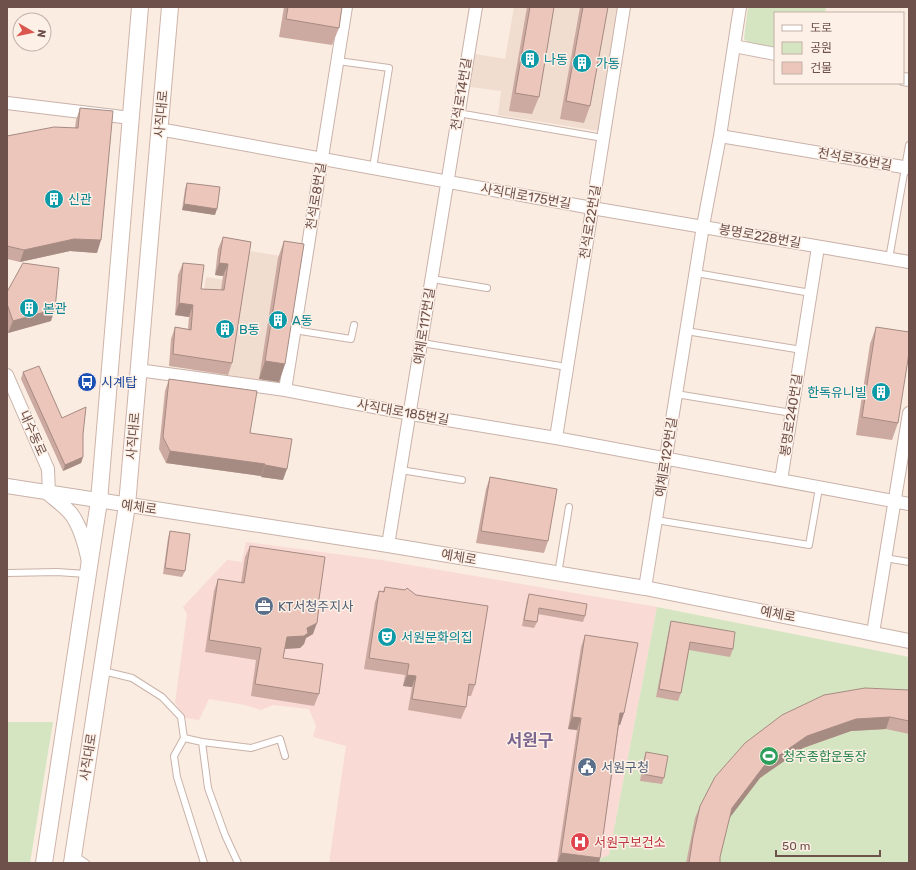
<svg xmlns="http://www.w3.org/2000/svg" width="916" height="870" font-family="Rubik,'Noto Sans KR',sans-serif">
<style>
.residential{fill:#f1dcd0}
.commercial{fill:#f9dad5}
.park{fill:#d6e5c1}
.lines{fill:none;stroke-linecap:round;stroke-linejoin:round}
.service-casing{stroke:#c9b2a9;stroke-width:8}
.minor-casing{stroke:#c9b2a9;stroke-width:14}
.tertiary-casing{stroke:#c9b2a9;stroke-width:16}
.secondary-casing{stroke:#ceb3a9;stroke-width:18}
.service{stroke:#fff;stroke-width:6}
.minor{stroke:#fff;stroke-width:12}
.tertiary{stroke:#fff;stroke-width:14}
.secondary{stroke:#fff;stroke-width:16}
.wall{fill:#ccaaa1}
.shaded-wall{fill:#a68b83}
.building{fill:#edc6bb;stroke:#a68b83}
.labels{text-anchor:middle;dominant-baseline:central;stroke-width:3;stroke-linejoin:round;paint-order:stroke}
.culture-label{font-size:13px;fill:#0d838f;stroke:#fdf0e6;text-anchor:start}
.street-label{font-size:13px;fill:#6e514a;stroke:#fdf0e6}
.transit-label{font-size:13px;fill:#164399;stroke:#fdf0e6;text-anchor:start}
.service-label{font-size:13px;fill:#4e5e75;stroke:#fdf0e6;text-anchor:start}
.leisure-label{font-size:13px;fill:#27864d;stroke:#fdf0e6;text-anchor:start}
.health-label{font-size:13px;fill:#be3a42;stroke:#fdf0e6;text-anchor:start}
.district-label{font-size:17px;font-weight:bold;fill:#7c6691;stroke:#fdf0e6}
</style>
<rect width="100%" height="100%" fill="#faece1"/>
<path class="residential" d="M514 7H618L599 131 498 115 501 91 470 87 475 54 505 59Z
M249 251 301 259 280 384 192 372 206 277 244 283Z"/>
<path class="commercial" d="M246 542 381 560 657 607 609 855 589 863H329L346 746 313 737 316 726 309 709 273 705 261 710 245 705 209 699 199 720 185 718 175 703 187 614 183 607 227 560 242 562Z"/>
<path class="park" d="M748 7H826L825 13H775V50L753 45 744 39Z
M657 607 909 657V863H589L609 855Z
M7 722H53L30 863H7Z"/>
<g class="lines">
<g class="service-casing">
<path id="service" d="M338 61 389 68 373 168
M458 113 603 138
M889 259 909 145
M696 273 811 293
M432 279 487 288
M294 330 351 339 354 325
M686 331 802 350
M422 343 567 367
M676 394 792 413
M401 470 462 480
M656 520 809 545 819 488
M885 558 909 562
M7 573 57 572 86 574
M558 574 569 507
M103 671 132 678 162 697 181 717 184 738 174 756 177 777 204 863
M184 738 202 742
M74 855 86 863
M238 863 225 835 208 788 202 742 251 748 280 739 285 756"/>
</g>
<g class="minor-casing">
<path id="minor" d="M734 46 775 54
M903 79 909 80
M7 103 131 118
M159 129 592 208 909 262
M720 136 909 168
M138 370 285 390 411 414 556 438 909 504
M7 375 48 469 49 494
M285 390 346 7
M556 438 624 7
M781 480 818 247
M388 545C418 366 446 186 476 7
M645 588 703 226 720 136 740 7
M873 633 909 413"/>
</g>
<g class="tertiary-casing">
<path id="tertiary" d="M7 486 388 545 645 588 909 641
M49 494C57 501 66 507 72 515 81 528 86 547 89 562"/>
</g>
<g class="secondary-casing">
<path id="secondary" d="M44 863 99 501 140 7
M72 863 127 505 170 7"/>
</g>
<use href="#service" class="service"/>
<use href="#minor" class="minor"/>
<use href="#tertiary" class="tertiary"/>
<use href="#secondary" class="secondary"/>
</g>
<path class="wall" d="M284 7H342L339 28 332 45 279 37Z
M527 7H554L539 97 532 114 509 111Z
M580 7H608L590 106 584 123 560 119Z
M80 108 97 253 70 251 20 262 7 259V136L75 128 76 120Z
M187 183 215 215 182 210 185 189Z
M223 237 251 242 232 363 228 375 169 366 171 339 175 327 188 329 189 317 175 315 178 275 183 263 201 289 221 290 223 276 215 275 218 249Z
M284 241 285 364 279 382 259 379 278 258Z
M7 292 51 321 8 333 7 330Z
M876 327 898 423 892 440 856 435 870 344Z
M23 372 62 418 83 434V457L81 463 63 471 21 379Z
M169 379 250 433 283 480 261 477V476L166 463 159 449 165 391Z
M490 477 548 541 544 553 476 543 486 489Z
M170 531 185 571 182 577 163 574 168 538Z
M250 546 313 634 306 638 304 644 300 648 285 649 283 658 319 694 314 706 251 696 256 660 205 652 214 591 218 579 241 583 245 557Z
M385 587 475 685 471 696H467L466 707 461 719 408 710 412 687 403 686 405 675 364 669 375 602 379 591H383Z
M529 594 585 616 583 622 538 614 537 622 534 628 522 626 527 600Z
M671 621 733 649 730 657 689 650 681 693 678 701 656 697 669 629Z
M585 635 624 713 620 725H619L600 858 599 863H557L577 730 568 729 581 647Z
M909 690V734L886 729 851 731 803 748 760 778 730 817 720 857V863H686L695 818 700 806 715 777Z
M646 752 664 778 662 784 640 781 644 758Z"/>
<path class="shaded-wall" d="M184 204 217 209 215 215 182 210Z
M74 239 101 240 97 253 70 251 20 262 24 250Z
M219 263 228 264 223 276 215 275Z
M179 303 193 305 189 317 175 315Z
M55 309 51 321 8 333 13 321Z
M265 361 285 364 279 382 259 379Z
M170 451 265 464 261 476 166 463Z
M83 457 81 463 63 471 65 465Z
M265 465 287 469 283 480 261 477Z
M317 623 313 634 306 638 304 644 300 648 282 649 287 637 307 628Z
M407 675 416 676 412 687 403 686Z
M620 713H624L620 725H616Z
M572 717 581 718 577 730 568 729Z
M890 717 886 729 851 731 803 748 760 778 728 820 732 808 764 766 807 736 856 719Z
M561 853 600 858 599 863H557Z"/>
<path class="building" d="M288 7H342L339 28 286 19Z
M530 7H554L539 97 515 93Z
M583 7H608L590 106 566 101Z
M80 108 113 111 101 240 74 239 24 250 7 246V136L54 127 78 128Z
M187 183 220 187 217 209 184 204Z
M223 237 251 242 232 363 173 354 175 327 191 330 193 305 179 303 183 263 204 265 201 289 224 290 228 264 219 263Z
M284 241 304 244 285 364 265 361Z
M23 263 59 268 55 309 13 321 7 304V292Z
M876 327 909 332V353L898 423 862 417Z
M39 366 62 418 86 407 83 434V457L65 465 23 372Z
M169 379 257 391 250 433 292 439 287 469 265 465V464L170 451 163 437Z
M490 477 557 489 548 541 481 531Z
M170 531 190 534 185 571 165 568Z
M250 546 325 557 318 606H319L317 623 307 628 308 633 304 636 287 637 283 658 323 664 319 694 255 684 261 648 209 640 218 579 244 583Z
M385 587 405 590 407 588 416 595 488 606 475 685 469 684 466 707 412 699 416 676 407 675 409 664 369 658 379 591 384 592Z
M529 594 587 604 585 616 539 608 537 622 524 620Z
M671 621 735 632 733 649 690 642 681 693 659 689Z
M585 635 638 643 624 713H620L600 858 561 853 581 718 572 717Z
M865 688 909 690V721L890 717 856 719 807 736 764 766 732 808 720 857V863H689L693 837 700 806 715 777 745 743 782 715 824 695Z
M646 752 668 756 664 778 642 774Z"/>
<defs>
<g id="building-disc" transform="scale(1)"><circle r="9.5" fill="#0f9aa8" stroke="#fdf0e6"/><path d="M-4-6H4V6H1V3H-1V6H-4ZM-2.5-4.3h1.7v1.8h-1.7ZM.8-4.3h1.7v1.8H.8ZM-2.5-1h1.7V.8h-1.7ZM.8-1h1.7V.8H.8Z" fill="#fff"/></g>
<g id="bus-disc" transform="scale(1)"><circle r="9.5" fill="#1a4fb4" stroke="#fdf0e6"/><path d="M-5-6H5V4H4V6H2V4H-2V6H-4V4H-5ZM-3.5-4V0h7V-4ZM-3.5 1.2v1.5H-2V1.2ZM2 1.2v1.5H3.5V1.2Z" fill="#fff"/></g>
<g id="office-disc" transform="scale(1)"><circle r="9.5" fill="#5c6f8a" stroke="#fdf0e6"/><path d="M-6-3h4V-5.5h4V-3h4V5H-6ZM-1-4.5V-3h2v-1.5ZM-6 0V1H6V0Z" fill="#fff"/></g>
<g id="theatre-disc" transform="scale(1)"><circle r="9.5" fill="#0f9aa8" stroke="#fdf0e6"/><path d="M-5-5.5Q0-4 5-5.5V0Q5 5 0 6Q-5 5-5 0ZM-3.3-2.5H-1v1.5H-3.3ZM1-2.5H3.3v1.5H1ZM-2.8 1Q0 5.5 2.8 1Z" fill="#fff"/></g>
<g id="stadium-disc" transform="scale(1)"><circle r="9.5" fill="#2e9e5b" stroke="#fdf0e6"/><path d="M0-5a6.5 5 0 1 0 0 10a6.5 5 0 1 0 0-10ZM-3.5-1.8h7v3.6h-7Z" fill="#fff"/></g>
<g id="civic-disc" transform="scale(1)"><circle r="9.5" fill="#5c6f8a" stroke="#fdf0e6"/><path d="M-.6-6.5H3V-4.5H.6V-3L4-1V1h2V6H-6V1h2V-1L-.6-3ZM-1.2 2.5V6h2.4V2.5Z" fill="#fff"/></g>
<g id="hospital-disc" transform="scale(1)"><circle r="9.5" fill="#e0444e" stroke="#fdf0e6"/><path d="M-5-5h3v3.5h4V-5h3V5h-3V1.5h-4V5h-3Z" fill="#fff"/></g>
</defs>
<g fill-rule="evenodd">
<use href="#building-disc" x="530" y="59"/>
<use href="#building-disc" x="582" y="63"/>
<use href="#building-disc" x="54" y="199"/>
<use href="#building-disc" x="29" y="308"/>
<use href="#building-disc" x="278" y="320"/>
<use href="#building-disc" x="225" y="329"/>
<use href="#bus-disc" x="87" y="382"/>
<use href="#building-disc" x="881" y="392"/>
<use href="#office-disc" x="264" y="606"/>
<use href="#theatre-disc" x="387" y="637"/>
<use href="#stadium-disc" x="769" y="756"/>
<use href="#civic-disc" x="587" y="767"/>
<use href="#hospital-disc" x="580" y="842"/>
</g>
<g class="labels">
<g class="culture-label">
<text x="544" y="59">나동</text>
<text x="596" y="63">가동</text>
<text x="68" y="199">신관</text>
<text x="43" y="308">본관</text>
<text x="292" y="320">A동</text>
<text x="239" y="329">B동</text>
<text x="867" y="392" text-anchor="end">한독유니빌</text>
<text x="401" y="637">서원문화의집</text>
</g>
<g class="street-label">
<text transform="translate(461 94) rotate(-81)">천석로14번길</text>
<text transform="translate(161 114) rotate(-85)">사직대로</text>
<text transform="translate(855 159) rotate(10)">천석로36번길</text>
<text transform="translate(316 196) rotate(-81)">천석로8번길</text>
<text transform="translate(526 196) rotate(10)">사직대로175번길</text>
<text transform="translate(590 222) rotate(-81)">천석로22번길</text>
<text transform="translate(760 236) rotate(10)">봉명로228번길</text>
<text transform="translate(424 326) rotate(-81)">예체로117번길</text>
<text transform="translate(403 412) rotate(10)">사직대로185번길</text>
<text transform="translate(791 415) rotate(-81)">봉명로240번길</text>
<text transform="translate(33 433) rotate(66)">내수동로</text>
<text transform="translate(133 436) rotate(-85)">사직대로</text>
<text transform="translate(666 457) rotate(-81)">예체로129번길</text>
<text transform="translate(139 507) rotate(8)">예체로</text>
<text transform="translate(459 557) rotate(10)">예체로</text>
<text transform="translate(778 614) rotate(11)">예체로</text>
<text transform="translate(88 757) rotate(-81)">사직대로</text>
</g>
<g class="transit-label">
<text x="101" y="382">시계탑</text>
</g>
<g class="service-label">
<text x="278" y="606">KT서청주지사</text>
<text x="601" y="767">서원구청</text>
</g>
<g class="leisure-label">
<text x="783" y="756">청주종합운동장</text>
</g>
<g class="health-label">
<text x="594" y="842">서원구보건소</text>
</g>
<g class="district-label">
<text x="530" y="740">서원구</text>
</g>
</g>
<rect width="916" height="870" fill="none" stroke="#6e514a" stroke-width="16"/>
<rect x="774" y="12" width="130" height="72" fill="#fdf0e6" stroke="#c4b0a8"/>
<rect x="782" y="25" width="20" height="6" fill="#ffffff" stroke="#c4b0a8"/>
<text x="810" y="32" font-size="12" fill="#6e514a">도로</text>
<rect x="782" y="42" width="20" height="12" fill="#d6e5c1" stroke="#c4b0a8"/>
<text x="810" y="52" font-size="12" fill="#6e514a">공원</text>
<rect x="782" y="62" width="20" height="12" fill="#edc6bb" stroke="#c4b0a8"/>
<text x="810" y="72" font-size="12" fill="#6e514a">건물</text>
<g transform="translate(32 32) rotate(99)"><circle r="19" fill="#fdf0e6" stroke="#c4b0a8"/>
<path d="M0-3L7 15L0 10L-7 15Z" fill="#da574f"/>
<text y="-6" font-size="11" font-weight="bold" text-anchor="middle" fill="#6e514a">N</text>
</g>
<path d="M776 850v6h104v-6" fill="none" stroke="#6e514a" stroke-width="2"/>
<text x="782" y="850" font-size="12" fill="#6e514a" stroke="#fdf0e6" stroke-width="3" paint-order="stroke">50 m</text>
</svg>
